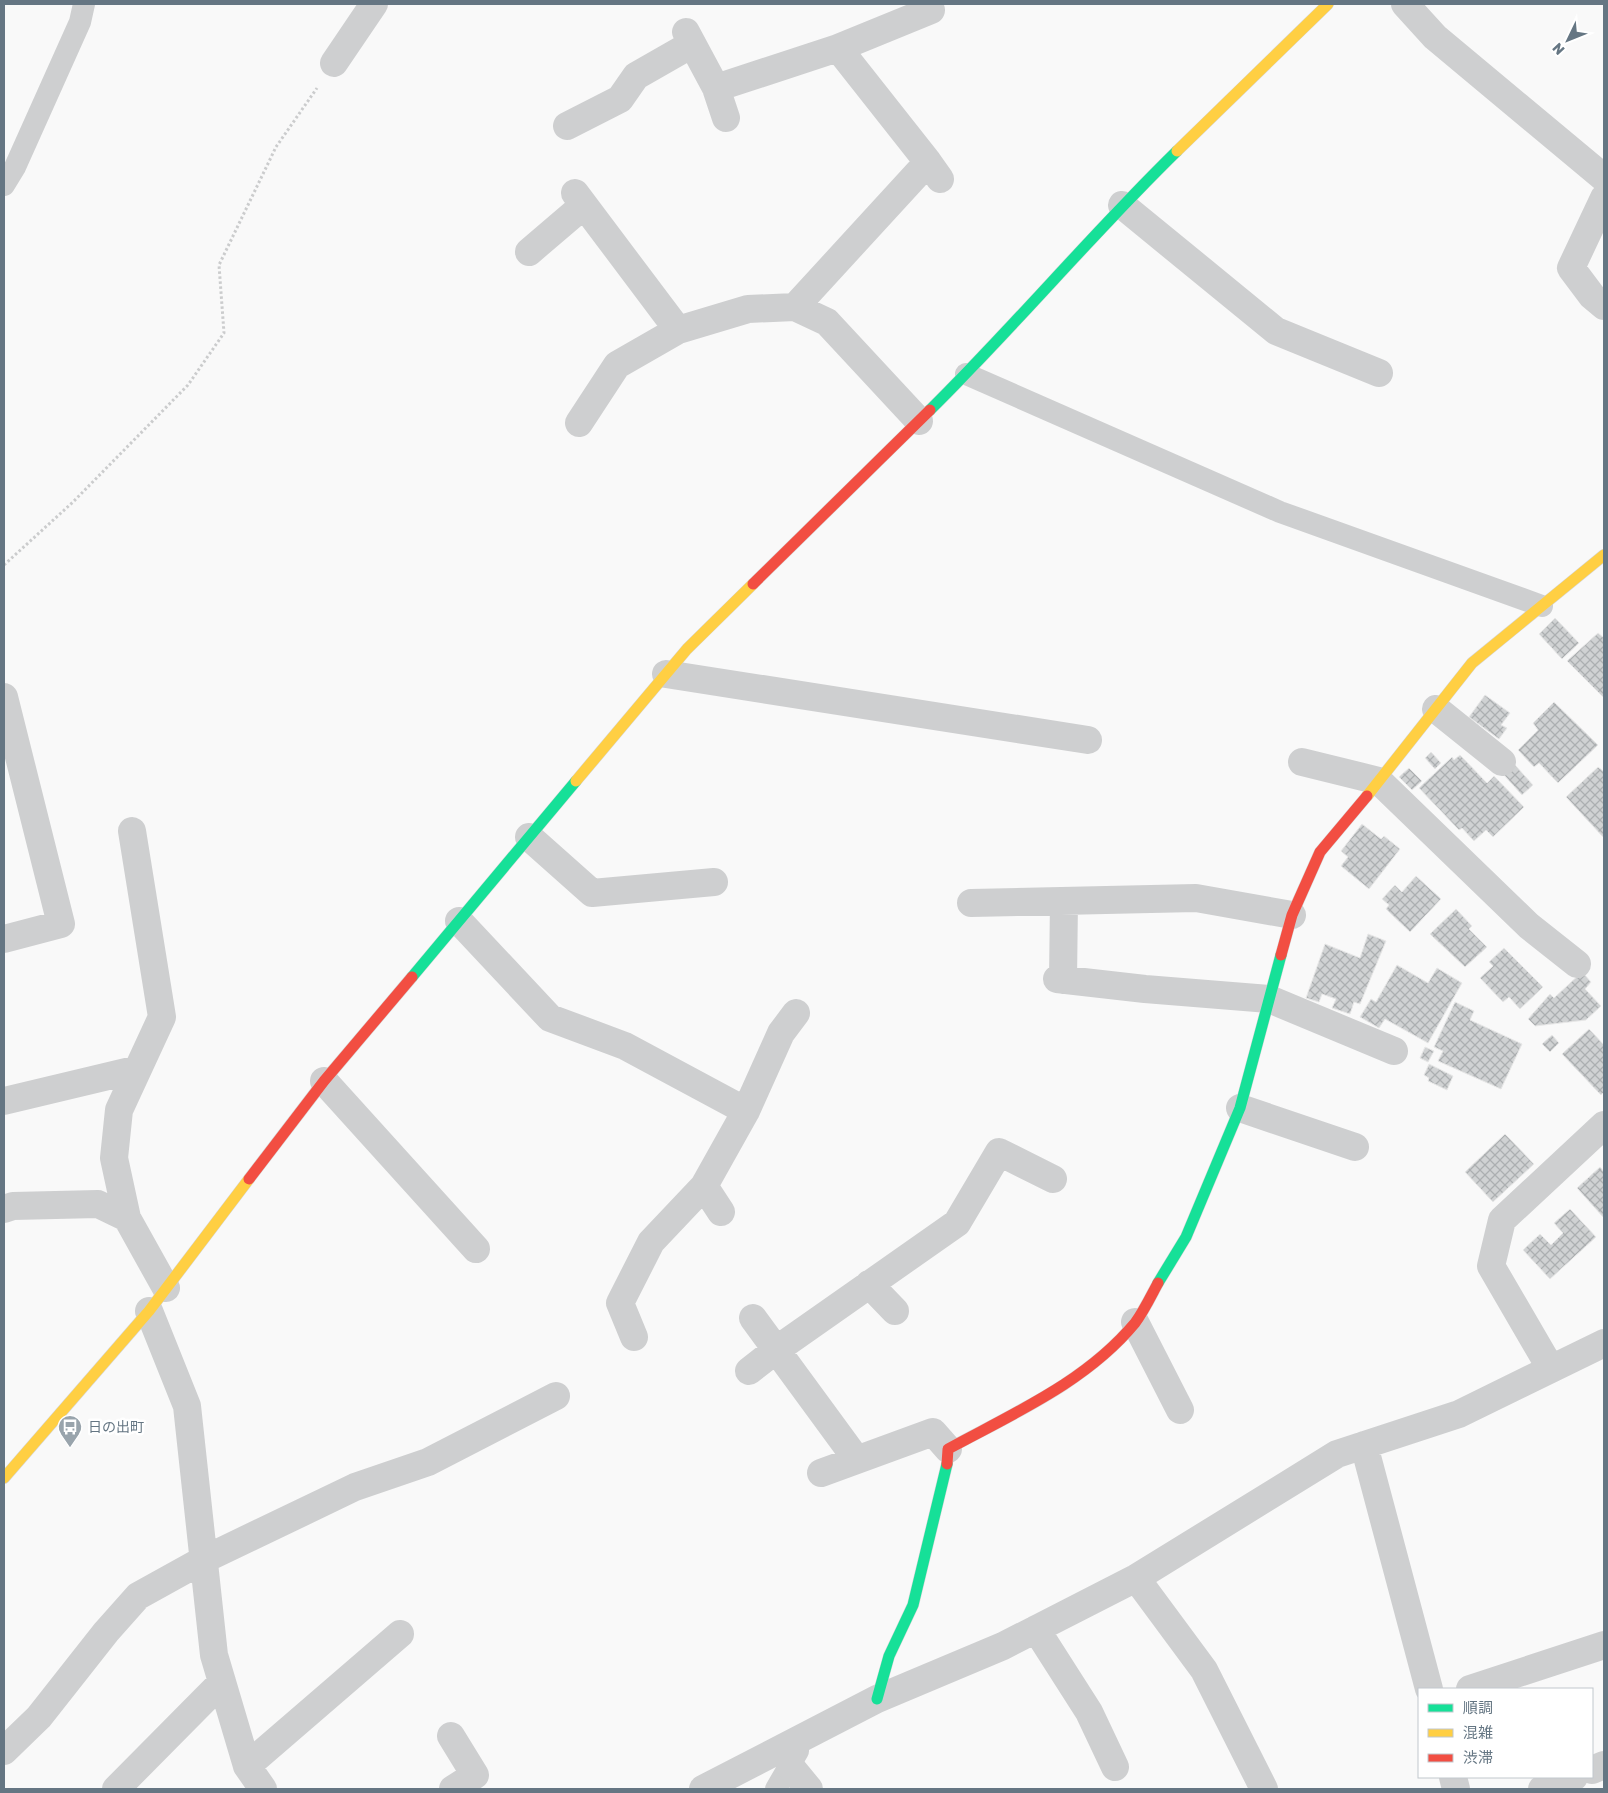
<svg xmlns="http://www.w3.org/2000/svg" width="1608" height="1793" font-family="Rubik,'Noto Sans JP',sans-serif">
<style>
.building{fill:url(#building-cross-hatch);stroke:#e8e8e8}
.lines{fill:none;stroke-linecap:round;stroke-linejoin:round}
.fast-casing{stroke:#d5d6d7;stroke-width:12}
.slow-casing{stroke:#d5d6d7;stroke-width:12}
.jam-casing{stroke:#d5d6d7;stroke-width:12}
.path{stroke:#cbcccd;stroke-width:3;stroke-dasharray:2.5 2.5;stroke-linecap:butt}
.lane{stroke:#cecfd0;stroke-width:22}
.street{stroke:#cecfd0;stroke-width:28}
.fast{stroke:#16e098;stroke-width:11}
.slow{stroke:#ffcf43;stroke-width:11}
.jam{stroke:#f24e42;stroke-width:11}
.labels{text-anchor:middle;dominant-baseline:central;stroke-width:5;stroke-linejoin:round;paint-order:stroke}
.poi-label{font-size:14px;fill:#657683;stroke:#fff;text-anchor:start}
</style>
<defs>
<pattern id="building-cross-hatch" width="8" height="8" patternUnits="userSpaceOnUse" patternTransform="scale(1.25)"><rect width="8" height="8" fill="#d0d2d3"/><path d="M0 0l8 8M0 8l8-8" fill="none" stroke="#acafb1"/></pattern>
</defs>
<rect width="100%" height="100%" fill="#f9f9f9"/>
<path class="building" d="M1555 618 1579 643 1562 659 1539 634Z
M1598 633 1604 638V698L1567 661Z
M1485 695 1510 713 1501 725 1507 728 1499 739 1469 717Z
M1554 702 1598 745 1558 783 1539 763 1534 767 1518 750 1538 730 1533 723Z
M1431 752 1441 763 1435 769 1425 758Z
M1460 755 1487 783 1494 776 1524 807 1493 837 1486 830 1474 841 1462 828 1459 830 1419 788 1452 757 1454 760Z
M1514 764 1533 785 1522 795 1503 774Z
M1598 767 1603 771 1604 769V838L1566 797Z
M1409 768 1422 781 1412 790 1399 777Z
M1362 824 1381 839 1384 836 1400 849 1369 889 1341 866 1348 857 1341 851Z
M1416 876 1441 899 1410 932 1386 909 1389 905 1382 899 1395 885 1402 892Z
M1456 909 1472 926 1469 929 1487 947 1465 967 1430 934Z
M1368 934 1386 941 1360 1004 1354 1002 1350 1014 1332 1008 1336 999 1322 994 1319 1002 1306 998 1325 944 1360 958Z
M1504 948 1543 987 1520 1009 1509 997 1503 1002 1480 978 1493 966 1489 962Z
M1397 965 1428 983 1437 968 1462 983 1428 1043 1385 1019 1379 1028 1360 1017 1371 999 1376 1002Z
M1582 972 1591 982 1585 989 1601 1006 1586 1020 1535 1026 1528 1019 1550 994 1554 998Z
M1455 1002 1474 1011 1470 1020 1522 1044 1501 1089 1438 1061 1443 1051 1434 1047Z
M1589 1029 1604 1045V1092L1601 1095 1562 1054Z
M1552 1035 1559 1043 1550 1052 1542 1044Z
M1425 1047 1434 1051 1428 1062 1420 1058Z
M1429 1064 1453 1076 1447 1090 1428 1081 1429 1078 1424 1075Z
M1505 1134 1534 1164 1493 1202 1465 1172Z
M1600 1167 1604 1172V1218L1577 1188Z
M1570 1209 1596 1237 1550 1279 1523 1250 1540 1234 1551 1245 1563 1233 1554 1223Z"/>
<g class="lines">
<g class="fast-casing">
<path id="fast" d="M930 410C1015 326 1092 234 1177 151
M412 977 576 781
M1158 1283 1186 1237 1240 1108 1281 955
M877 1699 889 1656 913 1605 947 1464"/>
</g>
<g class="slow-casing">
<path id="slow" d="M1177 151 1328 4
M576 781 687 649 753 584
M1367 796 1472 663 1604 555
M4 1478 149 1311 249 1179"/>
</g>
<g class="jam-casing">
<path id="jam" d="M753 584 930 410
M1281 955 1292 915 1320 852 1367 796
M249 1179 324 1081 412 977
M947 1464 948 1449C1014 1413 1086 1382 1135 1323 1144 1311 1151 1296 1158 1283"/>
</g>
<path class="path" d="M4 565 73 502 188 385 224 333 219 265 276 147 317 88"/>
<path class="lane" d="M4 185 15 167 80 22 84 4
M966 374 1280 512 1542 606
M776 1789 798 1751"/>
<path class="street" d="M1405 4 1435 37 1604 178
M686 32 716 88
M334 63 374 4
M726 118 716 88 838 48
M567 126 620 99 636 76 692 44
M928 162 838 48 931 10
M575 193 678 330
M1604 198 1571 268 1592 296 1604 306
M1122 205 1276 331 1379 373
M529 252 584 205
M795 307 928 162 940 179
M579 423 617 365 678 330 748 309 795 307 827 322 919 421
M666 674 1088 740
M4 697 61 924 4 939
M1436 709 1502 762
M1302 762 1379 781 1529 926 1577 964
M529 837 592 893 714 882
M971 903 1196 898 1292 915
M459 921 550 1018 625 1046 746 1111 781 1033 796 1013
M1057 979 1145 989 1269 999 1394 1051
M1063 980 1064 901
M324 1081 476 1249
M4 1101 138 1069
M1240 1108 1355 1147
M4 1209 13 1206 98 1204 127 1218 166 1288
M721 1212 704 1186 746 1111
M127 1218 114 1158 119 1110 162 1017 132 831
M869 1284 895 1311
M149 1311 187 1406 214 1655 247 1766 263 1789
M753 1318 857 1460
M1135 1322 1180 1410
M634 1337 620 1303 651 1242 704 1186
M1551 1369 1491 1266 1502 1220 1604 1125
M749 1371 776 1350 957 1223 999 1152 1053 1179
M1364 1445 1429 1689
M821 1473 933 1432 948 1449
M1136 1578 1204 1670 1264 1789
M1036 1629 1089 1712 1115 1767
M1470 1689 1604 1645
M451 1736 475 1775 453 1789
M4 1751 39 1717 106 1632 138 1596 203 1560 355 1487 428 1462 556 1396
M247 1766 400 1634
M790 1766 809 1789
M1592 1770 1604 1765
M1453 1777 1456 1789
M116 1789 222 1682
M703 1789 877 1699 1003 1646 1136 1578 1337 1454 1459 1414 1604 1343
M1542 1789 1574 1777"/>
<use href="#fast" class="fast"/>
<use href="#slow" class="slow"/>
<use href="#jam" class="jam"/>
</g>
<defs>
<g id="bus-pin" transform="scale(1.25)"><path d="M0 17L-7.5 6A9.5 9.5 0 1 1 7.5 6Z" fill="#99a4ac" stroke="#fff"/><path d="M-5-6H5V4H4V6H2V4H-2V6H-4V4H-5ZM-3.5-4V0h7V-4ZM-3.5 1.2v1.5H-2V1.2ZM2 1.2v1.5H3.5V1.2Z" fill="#fff"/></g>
</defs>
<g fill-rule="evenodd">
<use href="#bus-pin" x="70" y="1427"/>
</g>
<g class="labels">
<g class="poi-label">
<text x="88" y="1427">日の出町</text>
</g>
</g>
<rect width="1608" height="1793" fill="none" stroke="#657683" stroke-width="10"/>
<rect x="1418" y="1688" width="175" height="90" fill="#ffffff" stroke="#c1c8cd"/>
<rect x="1428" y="1704" width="25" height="8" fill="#16e098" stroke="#c1c8cd"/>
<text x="1463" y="1713" font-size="15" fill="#657683">順調</text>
<rect x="1428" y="1729" width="25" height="8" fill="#ffcf43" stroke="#c1c8cd"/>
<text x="1463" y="1738" font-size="15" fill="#657683">混雑</text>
<rect x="1428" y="1754" width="25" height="8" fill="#f24e42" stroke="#c1c8cd"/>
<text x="1463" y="1763" font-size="15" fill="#657683">渋滞</text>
<g transform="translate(1568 40) rotate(227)" stroke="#ffffff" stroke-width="4" paint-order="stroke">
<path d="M0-4L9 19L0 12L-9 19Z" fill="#657683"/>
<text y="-8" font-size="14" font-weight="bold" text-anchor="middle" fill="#657683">N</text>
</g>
</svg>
